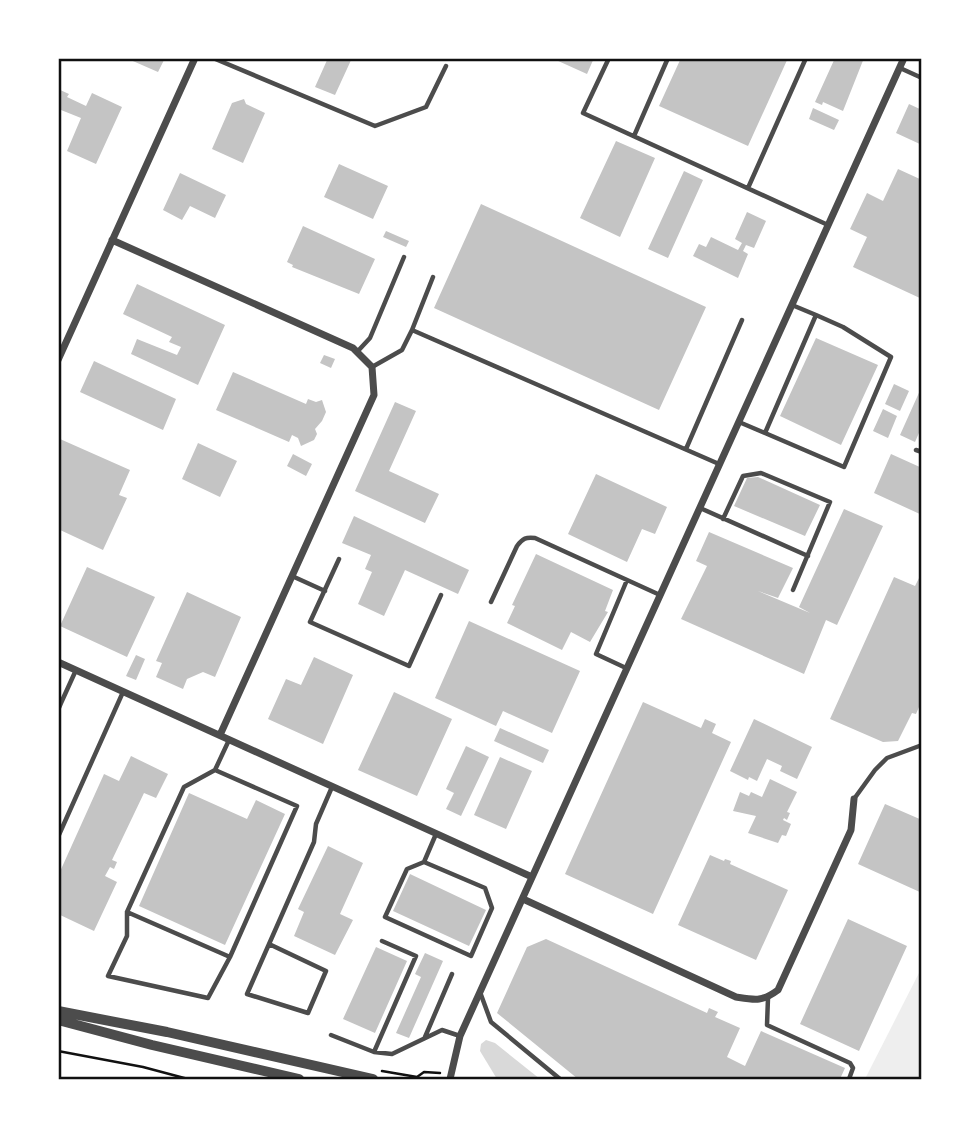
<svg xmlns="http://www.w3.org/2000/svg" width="980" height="1137" font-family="Helvetica,sans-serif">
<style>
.green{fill:#eee}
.water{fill:#d9d9d9}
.building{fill:#c4c4c4}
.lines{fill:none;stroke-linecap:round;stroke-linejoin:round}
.path{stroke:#111;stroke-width:2.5}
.service{stroke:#4c4c4c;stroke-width:4.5}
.minor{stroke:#4c4c4c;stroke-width:7}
.tertiary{stroke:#4c4c4c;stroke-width:10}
.neatline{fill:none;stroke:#111;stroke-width:2.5}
</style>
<rect width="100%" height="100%" fill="#fff"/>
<path class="green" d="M922 967V1079H865Z"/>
<path class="water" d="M486 1040 495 1043 540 1079H497L480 1051 481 1044Z"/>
<path class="building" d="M126 58H165L158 72Z
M328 58H352L335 95 315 87Z
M557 58H594L587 74 556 60Z
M681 58H788L748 146 659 106Z
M835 58H864L843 111 823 102 822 105 815 102Z
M58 89 69 94 67 97 86 106 92 93 122 107 96 164 67 151 81 118 61 110 58 118Z
M244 99 246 104 265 113 243 163 212 149 232 103Z
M909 104 922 110V145L896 133Z
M813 108 839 120 834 130 809 119Z
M616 141 655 158 620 237 580 218Z
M339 164 388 186 373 219 324 197Z
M898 169 922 180V299L853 267 867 237 850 229 867 193 883 201Z
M684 171 703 180 668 258 648 249Z
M180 173 226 195 215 218 190 206 182 220 163 210Z
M481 204 706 307 659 410 434 308Z
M747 212 766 221 754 248 746 245 743 251 748 254 738 278 693 256 699 244 706 247 711 237 738 250 742 243 735 239Z
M303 226 375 259 359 294 292 267 293 265 287 262Z
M386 231 409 241 406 247 383 237Z
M137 284 225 325 198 385 131 354 137 339 177 355 181 347 169 342 172 337 123 314Z
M816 338 878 365 841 445 780 416Z
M324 355 335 359 331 368 320 363Z
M94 361 176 399 163 430 80 392Z
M233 372 306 404 308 399 316 402 322 400 326 412 322 421 315 429 317 434 314 440 301 446 298 438 292 435 289 442 216 410Z
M894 384 909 391 900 411 885 404Z
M922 386V426L915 442 900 435Z
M395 402 416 411 389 471 439 494 425 523 355 491Z
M883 409 897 416 888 438 873 431Z
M60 439 130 470 119 495 127 498 103 550 58 529V445Z
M198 443 237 461 220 497 182 479Z
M293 454 312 464 306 476 287 466Z
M891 454 922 468V515L874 493Z
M596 474 667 507 655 534 642 529 627 562 568 534Z
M758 477 820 505 805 536 734 506 747 478Z
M844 509 883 526 837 625 826 620 804 674 681 619 707 566 696 561 709 532 793 568 778 598 758 591 810 613 799 607Z
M354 516 469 570 458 594 405 570 384 616 358 604 372 572 365 569 371 555 342 543Z
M536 554 613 590 605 611 608 612 590 642 571 632 562 650 507 623 515 606 512 605Z
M87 567 155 597 127 657 60 626Z
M922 572V700L916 714 912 713 898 741 883 742 830 719 894 577 915 586Z
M187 592 241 617 215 677 203 672 187 679 183 689 156 677 162 663 156 661Z
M469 621 580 671 552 733 503 711 496 726 435 698Z
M136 655 145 659 136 680 126 676Z
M314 657 353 675 323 744 268 719 286 679 301 685Z
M394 692 452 719 417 796 358 770Z
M643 702 701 728 705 719 716 724 712 733 731 742 653 914 565 874Z
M754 719 812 747 797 779 780 771 782 766 767 759 757 781 749 777 748 780 730 771Z
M500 728 549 750 543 763 494 741Z
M466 746 489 757 461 816 446 809 454 793 446 789Z
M131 756 168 774 156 798 144 793 112 860 117 862 114 869 110 867 105 876 117 882 94 931 58 914V876L104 774 119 781Z
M500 757 532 771 506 829 474 815Z
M770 779 797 792 787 812 790 813 787 820 784 818 783 820 791 824 786 836 782 835 778 843 748 833 756 816 733 811 740 792 749 796 751 792 762 797Z
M189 793 247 819 256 800 285 814 225 945 139 906Z
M885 804 922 820V893L858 864Z
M328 846 363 863 340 914 353 920 335 955 294 936 304 912 298 909Z
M710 855 724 861 725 859 731 861 730 864 788 890 756 960 678 925Z
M410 874 486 910 469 946 393 911Z
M848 919 907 946 859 1051 800 1024Z
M546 939 707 1013 709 1008 718 1012 715 1017 740 1028 727 1057 745 1066 761 1031 845 1068 840 1079H578L497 1013 527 947Z
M376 947 407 961 375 1033 343 1019Z
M425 953 443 961 409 1038 396 1033 421 977 415 974Z"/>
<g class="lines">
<path class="path" d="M58 1051 143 1067 188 1079
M382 1071 417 1077 424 1072 440 1073"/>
<path class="service" d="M213 58 375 126 426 107 446 66
M609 58 583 113 828 225
M900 68 922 78
M634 136 668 58
M748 188 806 58
M433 277 412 330 719 464
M357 352 370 338 404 257
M372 367 402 350 412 330
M739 422 765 433 816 315 792 305
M765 433 844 467 891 357 843 327 816 315
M686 449 742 320
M916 450 922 452
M700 508 808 556
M723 519 743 476 761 473 830 502 793 590
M339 559 310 622 409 666 441 595
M292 576 325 591
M491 602 517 546C523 538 526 537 535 538L660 595
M626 668 596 654 627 580
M58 702 61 703 76 670
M58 710 61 703
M215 770 297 806 230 957 127 912 184 787 215 770 229 740
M854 799 875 770 887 758 922 745
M58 837 123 692
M424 862 407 869 385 917 471 956 492 908 485 888 424 862 436 834
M127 912V936L108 976 208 998 230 957
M269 944 326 971 308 1013 247 994 314 842 316 824 332 787
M480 992 491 1022 560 1079
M768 998 767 1025 850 1063 853 1068 849 1079
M331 1035 374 1052 392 1054 442 1030 460 1036
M425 1037 452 974
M374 1052 416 956 382 941"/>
<path class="minor" d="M112 240 353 348 372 367 374 395 220 735
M58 360 195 58
M58 662 532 877
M523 899 736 997C755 1000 762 1002 778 990L851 830 854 799
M450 1079 460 1036 904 58"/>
<path class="tertiary" d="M58 1011 167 1032 373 1079
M58 1020 152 1045 299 1079"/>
</g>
<rect width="980" height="1137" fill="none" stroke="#ffffff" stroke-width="119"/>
<rect x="60" y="60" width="860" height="1018" class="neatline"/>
</svg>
